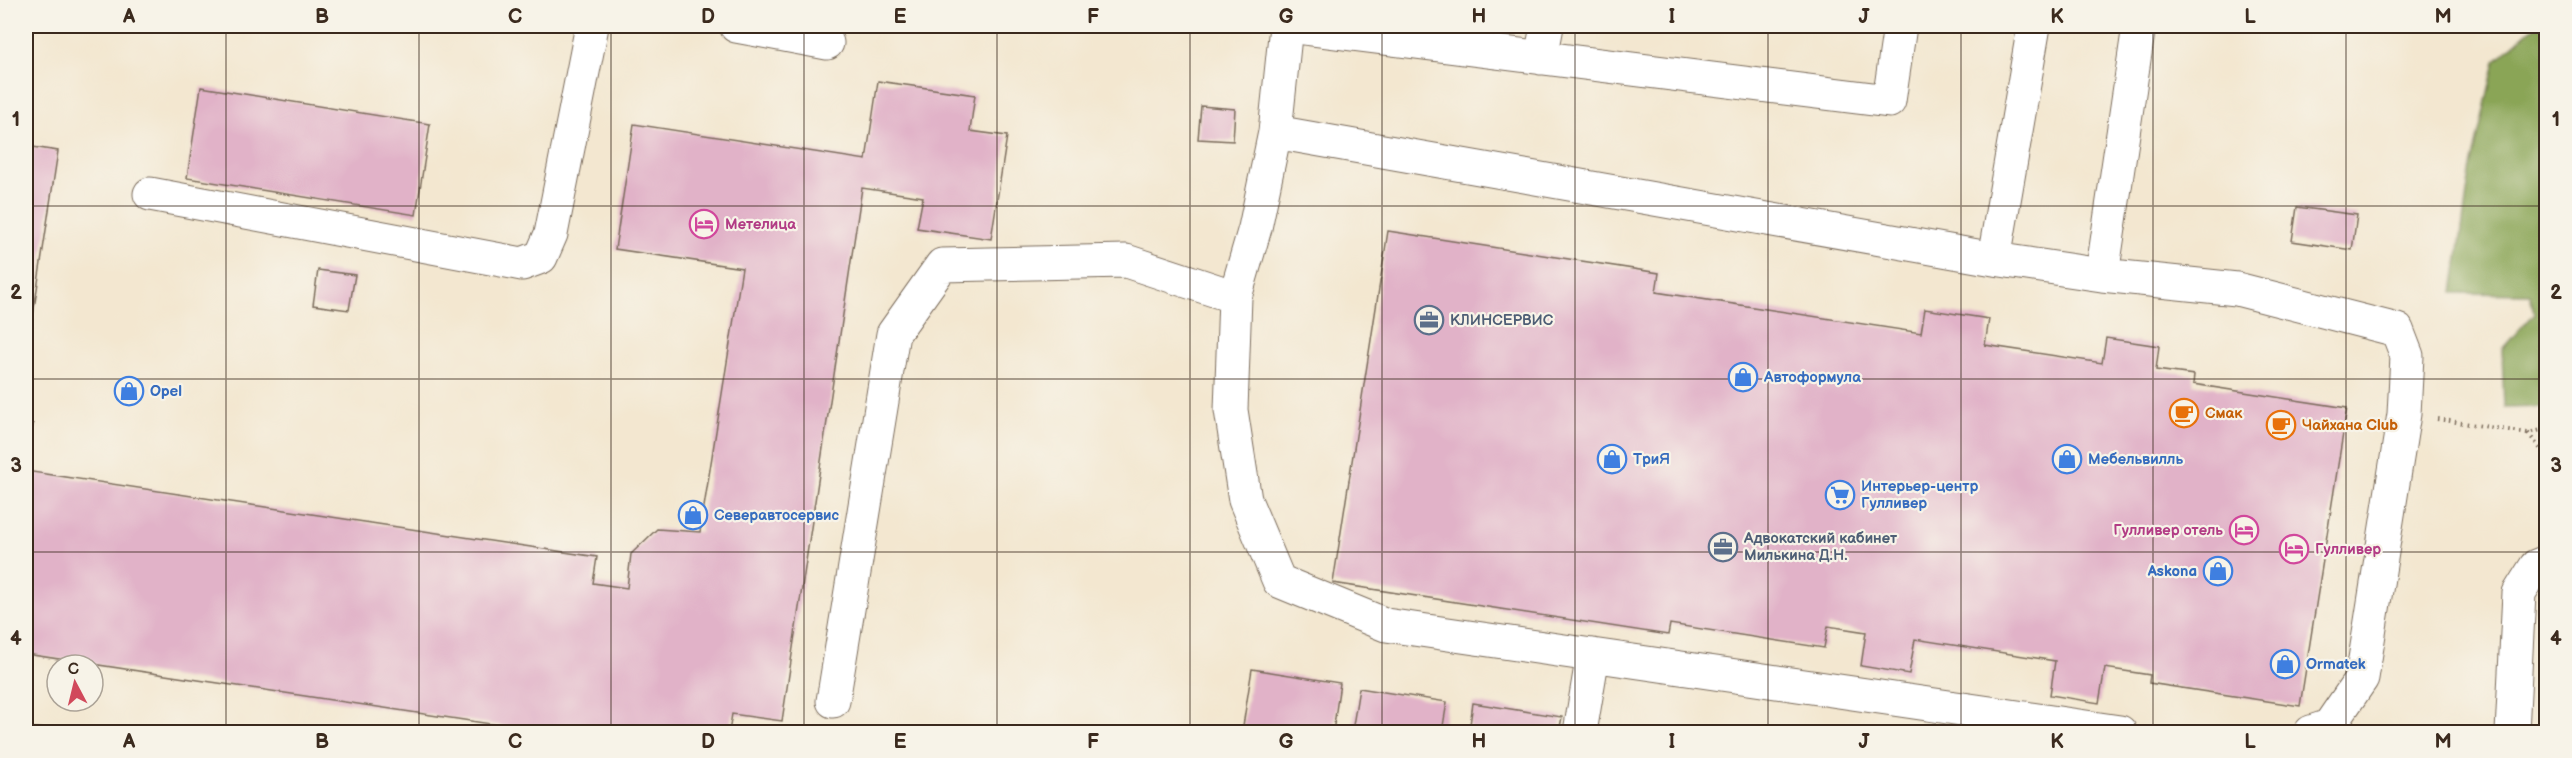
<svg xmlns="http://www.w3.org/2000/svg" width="2572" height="758" font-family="'Balsamiq Sans',sans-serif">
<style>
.forest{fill:#8aa557;stroke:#62683a;stroke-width:1.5}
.building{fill:#e1b2c8}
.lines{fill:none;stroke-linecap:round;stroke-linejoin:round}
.minor-casing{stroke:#7b6c5c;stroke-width:35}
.path{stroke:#7b6c5c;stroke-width:4;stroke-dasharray:1.5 4.5;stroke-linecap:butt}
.minor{stroke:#fff;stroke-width:33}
.grid{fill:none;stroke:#3b2a1e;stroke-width:1.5;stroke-opacity:0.55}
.labels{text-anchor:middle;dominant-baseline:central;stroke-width:4.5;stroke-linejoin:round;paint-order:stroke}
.hotel-label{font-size:15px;font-weight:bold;fill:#b23c85;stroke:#f7f3e8;text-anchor:start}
.service-label{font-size:15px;font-weight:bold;fill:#4e5e75;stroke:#f7f3e8;text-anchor:start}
.shop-label{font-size:15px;font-weight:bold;fill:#366cbe;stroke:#f7f3e8;text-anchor:start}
.food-label{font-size:15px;font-weight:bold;fill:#c56008;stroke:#f7f3e8;text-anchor:start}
.neatline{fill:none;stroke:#3b2a1e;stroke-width:2}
.grid-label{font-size:20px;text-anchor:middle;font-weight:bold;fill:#3b2a1e}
</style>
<rect width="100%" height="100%" fill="#f7f3e8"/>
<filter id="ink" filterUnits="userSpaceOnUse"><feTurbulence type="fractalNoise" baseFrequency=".0167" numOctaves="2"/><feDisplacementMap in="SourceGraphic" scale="12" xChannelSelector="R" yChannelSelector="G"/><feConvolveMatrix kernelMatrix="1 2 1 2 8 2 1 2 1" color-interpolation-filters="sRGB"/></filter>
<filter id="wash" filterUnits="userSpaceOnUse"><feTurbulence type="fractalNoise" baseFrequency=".008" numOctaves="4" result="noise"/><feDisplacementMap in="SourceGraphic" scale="24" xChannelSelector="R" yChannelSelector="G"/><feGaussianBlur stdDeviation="1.35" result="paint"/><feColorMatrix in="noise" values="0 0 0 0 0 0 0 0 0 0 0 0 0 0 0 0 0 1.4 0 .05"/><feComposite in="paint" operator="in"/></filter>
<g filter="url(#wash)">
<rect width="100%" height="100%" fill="#f3e7d0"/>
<path class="forest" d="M2535 26H2546V407L2504 408 2502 349 2534 313 2530 294 2453 293 2470 172 2495 61Z"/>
<g id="blocks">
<path class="building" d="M878 81 975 95 970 131 1007 136 991 239 917 228 923 197 862 188 782 721 732 714 729 732H543L26 654V471L597 557 593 583 627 588 631 554 657 529 700 532 742 268 615 249 634 124 866 160Z
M201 87 430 124 416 215 187 178Z
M1201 106 1235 109 1233 141 1198 139Z
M26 146 58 151 27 355 26 354Z
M2297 207 2357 215 2352 250 2292 241Z
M1388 231 1659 273 1656 292 1921 333 1925 309 1989 319 1985 345 2102 363 2106 338 2159 346 2156 370 2194 375 2193 384 2347 408 2300 706 2149 683 2150 675 2105 668 2099 703 2050 695 2055 661 1915 639 1909 674 1861 666 1866 632 1828 626 1824 648 1670 624 1668 635 1333 583Z
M318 270 355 275 349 310 313 305Z
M26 423 33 424 27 462H26Z
M1252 669 1340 683 1333 732H1242Z
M1359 688 1447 702 1442 732H1352Z
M1473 703 1562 717 1559 732H1469Z
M26 727 65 731V732H26Z"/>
</g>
</g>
<g filter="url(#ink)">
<use href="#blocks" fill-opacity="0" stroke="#7b6c5c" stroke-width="1.5"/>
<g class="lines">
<g class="minor-casing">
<path id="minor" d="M736 26 827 43
M1287 26 1889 101 1900 26
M1541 58 1547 26
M1275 132 1286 26
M150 194 522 264 541 257 551 234 592 26
M1994 259 2034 26
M2102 275 2139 26
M833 701 893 334 942 265 1126 261 1235 297
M1580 732 1593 655
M2120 732 1386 625 1279 581 1245 500 1231 410 1235 297 1255 228 1275 132 1994 259 2102 275 2237 289 2397 330 2407 356 2404 414 2362 678 2329 726 2311 732
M2512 732 2519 593 2536 566 2546 562"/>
</g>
<path class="path" d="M2437 419 2528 433 2546 429
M2528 433 2546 456"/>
<use href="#minor" class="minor"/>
</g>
</g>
<path class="grid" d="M226 26V732M419 26V732M611 26V732M804 26V732M997 26V732M1190 26V732M1382 26V732M1575 26V732M1768 26V732M1961 26V732M2153 26V732M2346 26V732M26 206H2546M26 379H2546M26 552H2546"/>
<defs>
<g id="hotel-ring" transform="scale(1.5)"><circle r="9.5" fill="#f7f3e8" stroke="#d1479c" stroke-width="1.5"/><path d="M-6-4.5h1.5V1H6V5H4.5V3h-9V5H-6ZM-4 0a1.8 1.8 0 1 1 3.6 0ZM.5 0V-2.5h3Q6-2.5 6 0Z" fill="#d1479c"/></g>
<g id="office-ring" transform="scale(1.5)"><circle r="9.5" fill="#f7f3e8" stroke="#5c6f8a" stroke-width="1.5"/><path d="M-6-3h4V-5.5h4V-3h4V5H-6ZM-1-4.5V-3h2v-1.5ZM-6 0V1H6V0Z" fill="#5c6f8a"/></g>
<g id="shop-ring" transform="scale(1.5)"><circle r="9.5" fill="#f7f3e8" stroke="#3f7fe0" stroke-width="1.5"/><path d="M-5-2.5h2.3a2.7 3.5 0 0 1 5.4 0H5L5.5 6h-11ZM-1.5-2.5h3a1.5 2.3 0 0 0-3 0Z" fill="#3f7fe0"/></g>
<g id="cafe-ring" transform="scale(1.5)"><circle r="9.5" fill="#f7f3e8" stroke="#e8710a" stroke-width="1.5"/><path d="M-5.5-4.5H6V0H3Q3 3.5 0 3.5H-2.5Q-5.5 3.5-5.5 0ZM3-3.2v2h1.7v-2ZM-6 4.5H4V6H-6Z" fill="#e8710a"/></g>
<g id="supermarket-ring" transform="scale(1.5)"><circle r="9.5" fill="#f7f3e8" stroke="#3f7fe0" stroke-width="1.5"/><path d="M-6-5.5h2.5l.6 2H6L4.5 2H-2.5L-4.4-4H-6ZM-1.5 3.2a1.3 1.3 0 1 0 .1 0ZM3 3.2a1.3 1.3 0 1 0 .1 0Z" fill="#3f7fe0"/></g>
</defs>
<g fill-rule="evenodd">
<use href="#hotel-ring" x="704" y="224"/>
<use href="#office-ring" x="1429" y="320"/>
<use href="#shop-ring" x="1743" y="377"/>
<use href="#shop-ring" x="129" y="391"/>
<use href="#cafe-ring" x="2184" y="413"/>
<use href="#cafe-ring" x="2281" y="425"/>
<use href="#shop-ring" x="1612" y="459"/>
<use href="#shop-ring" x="2067" y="459"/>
<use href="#supermarket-ring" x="1840" y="495"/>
<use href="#shop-ring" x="693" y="515"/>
<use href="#hotel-ring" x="2244" y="530"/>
<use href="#office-ring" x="1723" y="547"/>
<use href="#hotel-ring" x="2294" y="549"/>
<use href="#shop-ring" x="2218" y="571"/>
<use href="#shop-ring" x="2285" y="664"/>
</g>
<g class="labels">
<g class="hotel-label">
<text x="725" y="224">Метелица</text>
<text x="2223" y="530" text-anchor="end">Гулливер отель</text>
<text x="2315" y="549">Гулливер</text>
</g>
<g class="service-label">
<text x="1450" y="320">КЛИНСЕРВИС</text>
<text x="1744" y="538">Адвокатский кабинет<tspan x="1744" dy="17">Милькина Д.Н.</tspan></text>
</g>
<g class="shop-label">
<text x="1764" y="377">Автоформула</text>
<text x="150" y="391">Opel</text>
<text x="1633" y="459">ТриЯ</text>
<text x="2088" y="459">Мебельвилль</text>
<text x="1861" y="486">Интерьер-центр<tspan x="1861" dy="17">Гулливер</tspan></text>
<text x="714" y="515">Северавтосервис</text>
<text x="2197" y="571" text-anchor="end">Askona</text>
<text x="2306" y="664">Ormatek</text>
</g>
<g class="food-label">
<text x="2205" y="413">Смак</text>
<text x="2302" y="425">Чайхана Club</text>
</g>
</g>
<rect width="2572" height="758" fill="none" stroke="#f7f3e8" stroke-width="66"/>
<g transform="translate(75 683) rotate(353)"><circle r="28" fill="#f7f3e8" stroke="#aca397" stroke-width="1.5"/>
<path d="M0-4.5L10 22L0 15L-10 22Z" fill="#d1495b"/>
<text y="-9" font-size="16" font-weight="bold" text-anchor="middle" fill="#3b2a1e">С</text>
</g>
<rect x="33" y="33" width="2506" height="692" class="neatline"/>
<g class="grid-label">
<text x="129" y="23">A</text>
<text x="322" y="23">B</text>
<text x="515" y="23">C</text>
<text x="708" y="23">D</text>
<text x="900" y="23">E</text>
<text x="1093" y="23">F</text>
<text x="1286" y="23">G</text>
<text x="1479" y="23">H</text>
<text x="1672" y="23">I</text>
<text x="1864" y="23">J</text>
<text x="2057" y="23">K</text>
<text x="2250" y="23">L</text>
<text x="2443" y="23">M</text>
<text x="16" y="126">1</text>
<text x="2556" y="126">1</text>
<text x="16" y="299">2</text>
<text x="2556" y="299">2</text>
<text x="16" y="472">3</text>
<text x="2556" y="472">3</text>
<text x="16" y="645">4</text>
<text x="2556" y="645">4</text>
<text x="129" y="748">A</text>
<text x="322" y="748">B</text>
<text x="515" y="748">C</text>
<text x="708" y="748">D</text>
<text x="900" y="748">E</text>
<text x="1093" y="748">F</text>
<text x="1286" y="748">G</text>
<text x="1479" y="748">H</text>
<text x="1672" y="748">I</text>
<text x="1864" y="748">J</text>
<text x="2057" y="748">K</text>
<text x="2250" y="748">L</text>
<text x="2443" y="748">M</text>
</g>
</svg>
